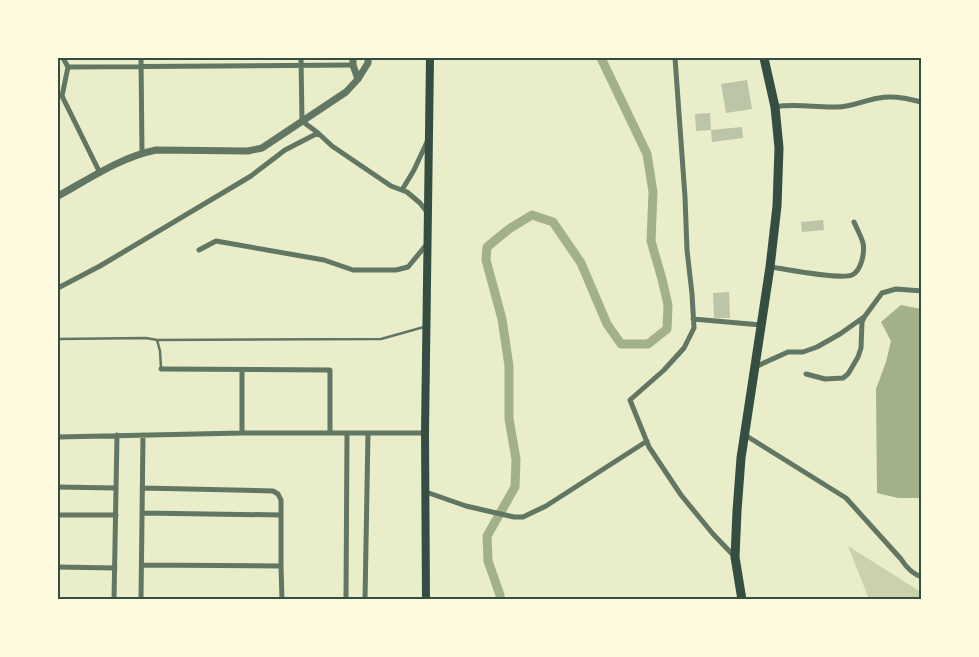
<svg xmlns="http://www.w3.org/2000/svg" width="979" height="657" font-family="'Fira Sans Condensed',sans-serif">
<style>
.green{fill:#cad2ad}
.water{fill:#a3b18a}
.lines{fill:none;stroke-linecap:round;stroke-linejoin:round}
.canal{stroke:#a3b18a;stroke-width:9}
.building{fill:#bcc5a7}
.service{stroke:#617663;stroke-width:2.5}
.minor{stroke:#617663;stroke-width:5}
.tertiary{stroke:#617663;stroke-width:7}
.secondary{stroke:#344e41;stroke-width:8}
.trunk{stroke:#344e41;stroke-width:9}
.neatline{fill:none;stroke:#344e41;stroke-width:2}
</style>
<rect width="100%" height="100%" fill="#e9edc9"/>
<path class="green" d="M848 546 921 592V599H869Z"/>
<path class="water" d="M901 305 921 309V498H898L877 493 876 389 886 362 891 341 881 322Z"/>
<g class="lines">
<path class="canal" d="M500 600V595L488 561 487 536 515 487 516 459 509 419V366L502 319 486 260 487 247 509 229 532 215 553 222 581 263 607 324 621 344H648L667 329 668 305 662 279 651 241 653 192 647 154 601 58"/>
</g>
<path class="building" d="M747 80 752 109 726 113 721 84Z
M710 113 711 130 696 131 695 114Z
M742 127 743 138 712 142 711 130Z
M823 220 824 230 802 232 801 222Z
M729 292 730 318H714L713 293Z"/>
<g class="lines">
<path class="service" d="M58 339 146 338 157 340 160 351 161 368
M157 340 381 339 424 327"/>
<path class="minor" d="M63 58 68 67 353 65
M141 58 142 153
M301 58 302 121 318 133
M675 58 685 197 687 250 692 294 694 328 684 348 664 370 630 400 649 447 681 495 713 534 735 557
M68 67 62 96 100 173
M775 107C795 103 817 108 837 107 852 107 865 100 879 98 894 95 907 99 922 102
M402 190 414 170 427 142
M199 250 216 241 324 260 353 270H396L408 267 427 244
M770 267C786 269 839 280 852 275 861 271 865 253 863 243 861 236 857 229 854 222
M58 288 100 266 251 176 285 150 318 133 332 146 391 186 407 192 420 203 427 212
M693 319 761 325
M755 367 788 352H803L817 347 840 334 864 317
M161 369 330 370V433
M242 370V433
M806 374 825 379 843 378 848 374 858 357 861 348 862 322 865 316 882 293 896 289 922 291
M745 435 846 498 901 559C906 567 912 574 922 577
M58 437 242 433H425
M58 487 116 488
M426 492 466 506 514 517H523L546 506 647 441
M142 513 281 515
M58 515H116
M142 565 281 566V500L278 494 273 491 142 488
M281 566 282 600
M58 567 115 568
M114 600 117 435
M141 600 143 435
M346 600 347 433
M365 600 368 433"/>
<path class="tertiary" d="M353 58V65L358 79
M58 196C89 179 121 157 156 150L248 151 262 148 346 92 358 79 368 63V58"/>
<path class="secondary" d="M426 600 425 433 430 58"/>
<path class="trunk" d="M742 600 735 557 737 511 741 458 770 267 777 206 779 148 775 107 764 58"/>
</g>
<rect width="979" height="657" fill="none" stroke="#fefae0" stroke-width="118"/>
<rect x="59" y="59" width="861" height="539" class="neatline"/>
</svg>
